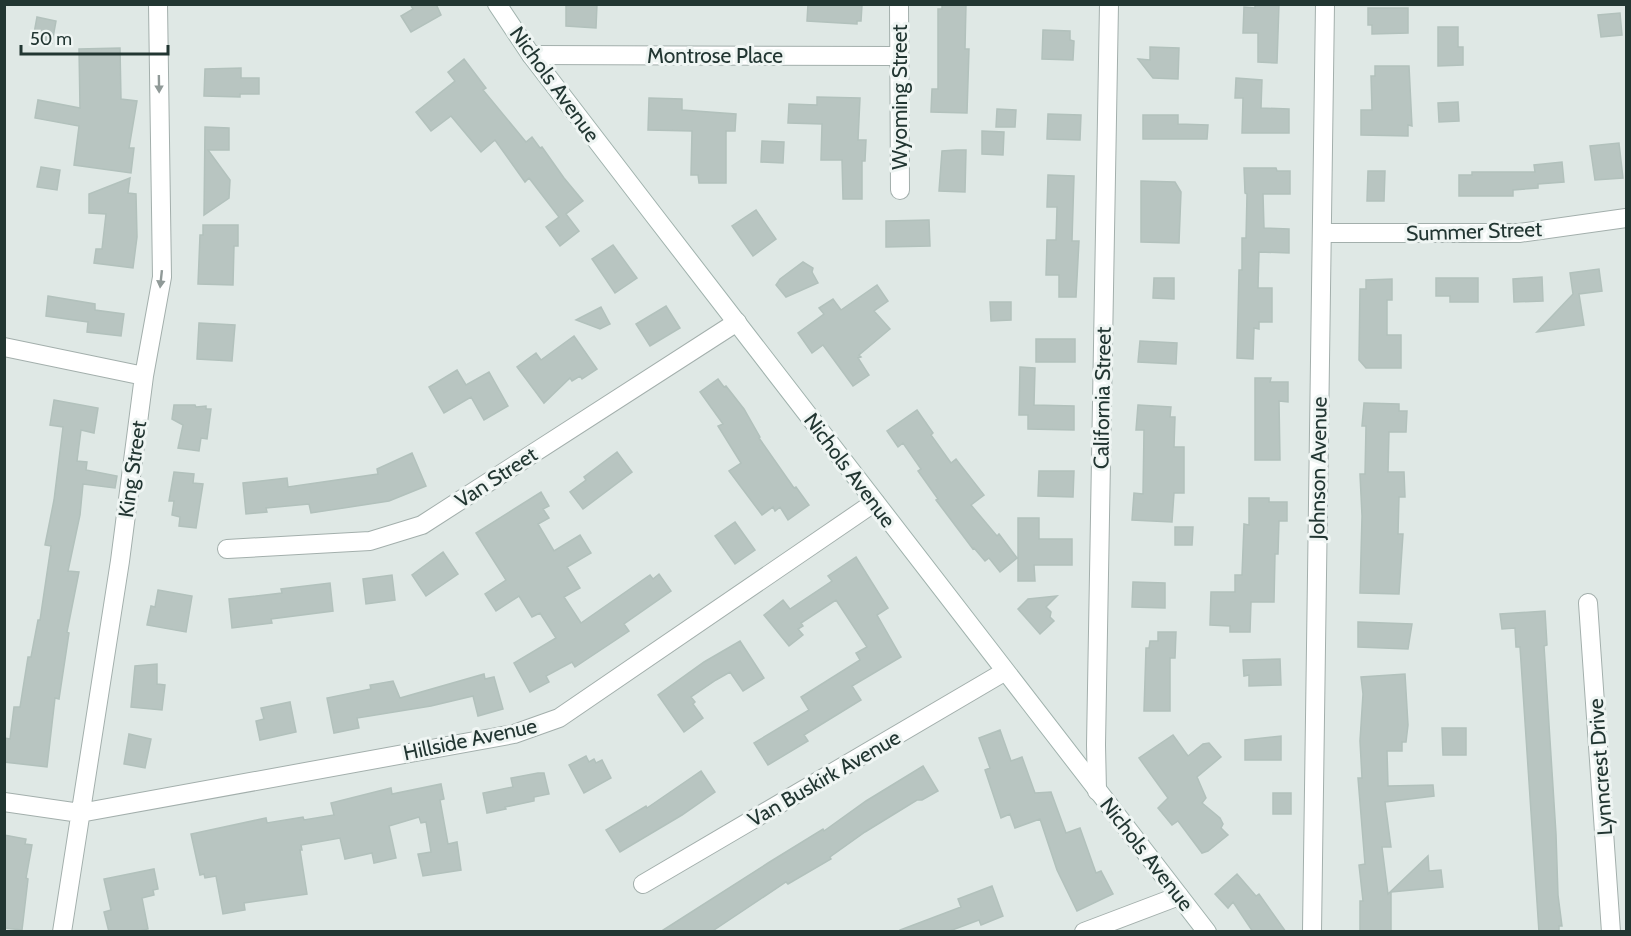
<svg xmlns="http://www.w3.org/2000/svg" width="1631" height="936" font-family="Cabin,sans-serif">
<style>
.building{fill:#b8c5c1;stroke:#b2c1bc;stroke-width:1.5}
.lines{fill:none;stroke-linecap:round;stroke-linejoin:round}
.minor-casing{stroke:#a3afac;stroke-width:20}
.secondary-casing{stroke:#a0b2ad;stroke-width:20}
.minor{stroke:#fff;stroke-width:18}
.secondary{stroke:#fff;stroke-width:18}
.oneway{fill:#909a98}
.labels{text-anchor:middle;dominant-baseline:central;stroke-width:6;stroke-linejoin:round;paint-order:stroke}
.street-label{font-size:21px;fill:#223632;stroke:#eff5f3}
</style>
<rect width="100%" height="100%" fill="#dfe8e5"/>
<path class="building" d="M410 4H436L441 15 411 32 401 16 413 9Z
M566 4H597L596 28 566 26Z
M808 4 862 5 861 21H857V24L807 21Z
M942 4H966L965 49H969L967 113 931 112 932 89H938V9H942Z
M1255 4H1279L1277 63 1258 62V33H1243L1244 7 1255 8Z
M1368 8H1408V33L1372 34V25H1368Z
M1620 13 1622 35 1601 37 1598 15Z
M37 17 56 21 52 43 33 39Z
M1438 27H1458V47H1463V65L1438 66Z
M1043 30 1070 31V40L1074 41 1073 60 1042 59Z
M1150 47 1179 48 1178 79 1153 78 1138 59 1150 60Z
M120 48 121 99 137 101 129 148H134L131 173 74 165 79 126 35 118 38 100 80 108 79 49Z
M464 59 486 88 483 90 526 142 532 137 540 148 542 147 564 178 583 201 566 214 579 231 560 246 546 227 559 217 529 178 525 182 495 140 481 152 451 116 431 131 416 112 455 81 448 72Z
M1375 66H1409L1412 126 1408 125V136L1361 135V110H1372L1371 76H1375Z
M241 68V78H259V94H240V97L204 96 205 69Z
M1236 78 1262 80 1261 108 1289 109V133H1242L1243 98H1235Z
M817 97 860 98 858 140H866L865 161H862V199H843L842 160H821L822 124 788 123 789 104 817 105Z
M649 98 682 99V110L736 114 735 131H726V183H699L698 175H691L692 131 648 130Z
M1458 102 1459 121 1439 122 1438 103Z
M997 109 1016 110 1015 127H996Z
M1048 114 1081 115 1080 140 1047 139Z
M1143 115H1178V124L1208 125 1207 139H1143Z
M205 127 229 128V150H208L230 180 229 198 204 215Z
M982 131 1004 132 1003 155 982 154Z
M762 141 784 142 783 163 761 162Z
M1619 143 1623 178 1595 180 1590 146Z
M956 150H966L965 192 939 191 942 151Z
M1562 162 1564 182 1538 184V188L1513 190V196H1459V175H1472V172H1535L1534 165Z
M41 167 60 170 57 190 37 187Z
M1244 168H1276L1277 171H1290V194H1263L1264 228 1289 229V253L1259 252 1258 288H1272V322H1259V329L1254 328 1253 359 1237 358 1239 270H1242V238H1246L1247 194 1245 193Z
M1368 171H1385L1384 201H1367Z
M1048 175 1074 176 1072 241H1079L1076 297H1059V275H1046L1047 240H1056L1057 207H1047Z
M130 178 128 193 136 194 137 237 133 268 94 263 96 249H102L106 214 89 213V194Z
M1141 181 1175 182 1181 192 1179 243 1141 242Z
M756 210 776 239 753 256 732 226Z
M929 220 930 246 886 247V221Z
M203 225H238V246H234L233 285 198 284 200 235H203Z
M613 245 637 278 615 293 592 259Z
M803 262 813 268 812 272 818 283 786 297 776 285 780 279Z
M1599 269 1602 291 1579 294 1584 325 1537 332 1573 294 1570 273Z
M1542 277 1543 301 1514 302 1513 279Z
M1154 278H1174V299L1153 298Z
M1436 278H1478V302H1450V296H1436Z
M1392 279V300H1387V335H1401V368H1366L1359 360 1360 289H1366V280Z
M877 285 888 301 874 311 890 329 859 355 861 357 858 358 869 375 853 386 823 345 812 353 798 333 824 314 819 308 833 299 841 310Z
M48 296 95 304V310L124 314 121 336 87 332 88 322 46 316Z
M990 302H1011V320L991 321Z
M666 306 680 328 650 346 636 324Z
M601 307 610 324 600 329 576 320Z
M199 323 235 325 232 361 197 359Z
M574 336 597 369 582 379 580 376 572 381 570 378 544 403 517 367 536 353 541 360Z
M1036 339H1075V362H1036Z
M1140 341 1177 343 1176 364 1138 362Z
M1020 367 1035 368 1034 405 1074 406V430L1028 429V415H1019Z
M457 370 466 385 489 372 508 406 484 420 471 397 444 413 429 387Z
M1255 378H1271L1270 382H1288V402L1279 401 1280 460H1255Z
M718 379 724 387 726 386 744 409 760 437 759 438 794 488 796 487 809 505 788 520 780 507 775 511 773 507 762 515 729 471 741 463 718 426 723 424 700 392Z
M54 400 98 408 94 433 81 430 77 461 87 462 86 470 117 476 115 488 83 484 80 515 68 571 79 572 67 632 69 633 59 699 55 698 47 767 4 762V738L10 739 14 707H20L28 657H31L38 620H40L51 546 45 545 54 500 63 427 50 425Z
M1364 403 1399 404V411H1407L1406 432H1389L1388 472H1404L1405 497H1399L1398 534H1403L1399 594 1360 593 1362 516 1360 474H1365L1366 426H1362Z
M174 405H195L196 407 206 406V409H211L207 439 201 438 199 451 178 448 183 425 172 419Z
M1138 405 1171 407 1170 417H1175L1174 447H1184V493H1174L1172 522 1132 520 1134 493 1143 494 1144 430H1136Z
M917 410 933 433 931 435 951 463 956 459 984 495 971 505 997 536 999 534 1017 558 1000 572 989 558 985 561 974 548 973 549 936 500 938 499 918 471 921 469 903 443 898 447 887 431Z
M617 452 632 472 583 509 570 492 586 480 584 477Z
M412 453 426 486 389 501 311 513 309 504 266 508 267 512 246 514 243 483 287 478 288 487 378 474 377 469Z
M1039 471H1074L1073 497 1038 496Z
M174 472 194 474 193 483 203 484 196 528 179 526 180 517 172 515 174 501H169Z
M541 492 549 506 543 509 549 518 538 524 554 551 580 535 591 553 567 567 580 588 564 597 581 623 650 575 653 579 659 574 671 591 624 624 629 631 575 667 572 662 546 676 549 682 530 692 514 663 556 638 540 613 532 617 519 596 496 611 485 594 506 580 476 533Z
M1249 498H1269V502H1287V521H1279L1278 554H1275L1274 602H1251L1250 632H1230V626L1210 625 1211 592H1235V575H1242L1244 524 1249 525Z
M1018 518H1039V539H1072V565H1034L1035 581H1018Z
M735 522 755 550 735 564 715 536Z
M1175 527H1193L1192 545H1175Z
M443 552 458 574 426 596 412 575Z
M856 557 888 608 877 615 901 657 852 686 861 700 804 735 808 741 768 765 754 743 809 710 801 697 860 660 856 653 867 647 836 600 801 623 803 626 798 629 803 635 789 646 764 615 783 600 790 609 832 581 828 576Z
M392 575 395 600 366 604 363 579Z
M1133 582 1165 583V608L1132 607Z
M330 583 333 611 271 619 272 623 232 628 229 599 282 593 281 589Z
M158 590 192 596 186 632 147 625 151 606 155 607Z
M1057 596 1046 607 1051 612 1050 617 1054 621 1040 634 1018 609 1028 599Z
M1545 611 1547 645 1544 646 1556 834 1558 895 1562 926H1559V932H1539L1520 647H1516L1515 628 1502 629 1500 614Z
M1358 622 1412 624 1408 649 1358 647Z
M1158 632H1176L1175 658H1170V711H1144L1146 648H1149L1150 641H1158Z
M740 641 764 678 743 691 730 672 716 680 691 697 695 702 693 704 703 718 684 732 658 695 704 662Z
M1280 659 1281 685 1249 686V675L1244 676 1243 660Z
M157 664V684L165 685 162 710 131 707 135 666Z
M484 674 485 679 494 677 503 709 478 716 473 696 431 706 357 718 359 728 334 733 327 698 371 689 370 685 393 681 400 698Z
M1405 674 1408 725 1406 742H1402V751H1387L1388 786 1433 785 1434 796 1385 802 1391 847H1382L1388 894 1428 856 1429 871 1441 870 1443 887 1391 892V932H1360V901H1363L1359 865 1365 864 1358 778H1362L1360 741 1363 694 1361 677Z
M290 702 296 732 260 740 256 721 264 719 261 708Z
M1442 728H1466V755H1443Z
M1000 730 1011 761 1022 757 1035 793 1051 792 1066 833 1080 828 1096 873 1101 871 1113 894 1077 911 1057 870 1040 819 1015 828 1010 814 1001 818 985 770 990 768 979 738Z
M129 734 151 739 145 768 124 764Z
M1173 735 1188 756 1203 744 1209 743 1221 757 1197 777 1206 798 1202 803 1220 818 1223 824 1221 828 1228 835 1208 851 1202 853 1178 821 1172 825 1158 808 1168 798 1139 758Z
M1281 736V760H1245V740Z
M586 756 589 762 594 759 596 763 602 760 611 778 584 793 569 765Z
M923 766 938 791 922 800H917L865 832 830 857 831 859 788 884 786 882 711 932H660L768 863 823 829 824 831 866 801Z
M701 771 715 792 682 815 620 852 606 830 646 806 647 808Z
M538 773H544L549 794 534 797V801L505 807 506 809 487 813 483 793 513 787 511 778Z
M441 784 444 799 440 800 448 844 457 842 461 870 423 876 418 854 431 852 426 822 421 823 419 817 389 826 396 858 374 863 372 853 345 859 340 838 301 845 302 850H300L307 894 244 903 245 910 223 914 216 876 205 878 204 874 200 875 191 834 266 818 267 823 303 817 304 820 334 815 331 803 391 788 392 794Z
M1273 793H1291V814H1273Z
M4 835 26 839 25 844 32 845 26 878 28 879 22 930 4 928Z
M154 869 158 889 153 890 154 895 142 898 148 929 135 932H109L104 912 111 910 104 879Z
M1237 874 1256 896 1259 894 1286 932H1253L1233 902 1228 908 1215 894Z
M992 886 1003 916 981 925 979 920 947 932H900V930L961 907 958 899Z"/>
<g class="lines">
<g class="minor-casing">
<path id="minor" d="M899 4 900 190
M531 55 899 56
M1322 233H1519L1626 218
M4 347 144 376
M227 549 370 541 422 525 737 322
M1588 603 1611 932
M1097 791 1096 745 1109 4
M4 802 80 813 514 734 559 718 875 502
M643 884 1004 672
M62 932 120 561 144 376 162 277 158 4
M1084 932 1179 896
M1312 932 1325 4"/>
</g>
<g class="secondary-casing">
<path id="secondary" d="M497 4 531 55 653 214 1207 932"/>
</g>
<use href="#minor" class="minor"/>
<use href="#secondary" class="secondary"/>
</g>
<defs><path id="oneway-solid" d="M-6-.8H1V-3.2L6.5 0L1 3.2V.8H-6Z" transform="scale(1.5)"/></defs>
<g class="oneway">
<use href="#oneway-solid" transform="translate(159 84) rotate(89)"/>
<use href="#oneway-solid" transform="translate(161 279) rotate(96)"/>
</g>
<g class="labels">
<g class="street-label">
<text x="715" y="55">Montrose Place</text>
<text transform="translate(555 84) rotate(54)">Nichols Avenue</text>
<text transform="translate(899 97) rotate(-90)">Wyoming Street</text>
<text transform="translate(1474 231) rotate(-2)">Summer Street</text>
<text transform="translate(1102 398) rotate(-89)">California Street</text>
<text transform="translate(1318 468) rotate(-89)">Johnson Avenue</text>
<text transform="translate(132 469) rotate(-82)">King Street</text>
<text transform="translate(850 470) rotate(53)">Nichols Avenue</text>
<text transform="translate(496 477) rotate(-33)">Van Street</text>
<text transform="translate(470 739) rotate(-12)">Hillside Avenue</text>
<text transform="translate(1600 767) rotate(-94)">Lynncrest Drive</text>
<text transform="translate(824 778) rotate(-30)">Van Buskirk Avenue</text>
<text transform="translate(1147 854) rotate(52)">Nichols Avenue</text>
</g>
</g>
<rect width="1631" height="936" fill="none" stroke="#223632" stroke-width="12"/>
<path d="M21 45v9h147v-9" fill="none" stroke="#223632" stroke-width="3"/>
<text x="30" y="45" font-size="18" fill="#223632" stroke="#eff5f3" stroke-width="4.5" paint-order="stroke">50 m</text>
</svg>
